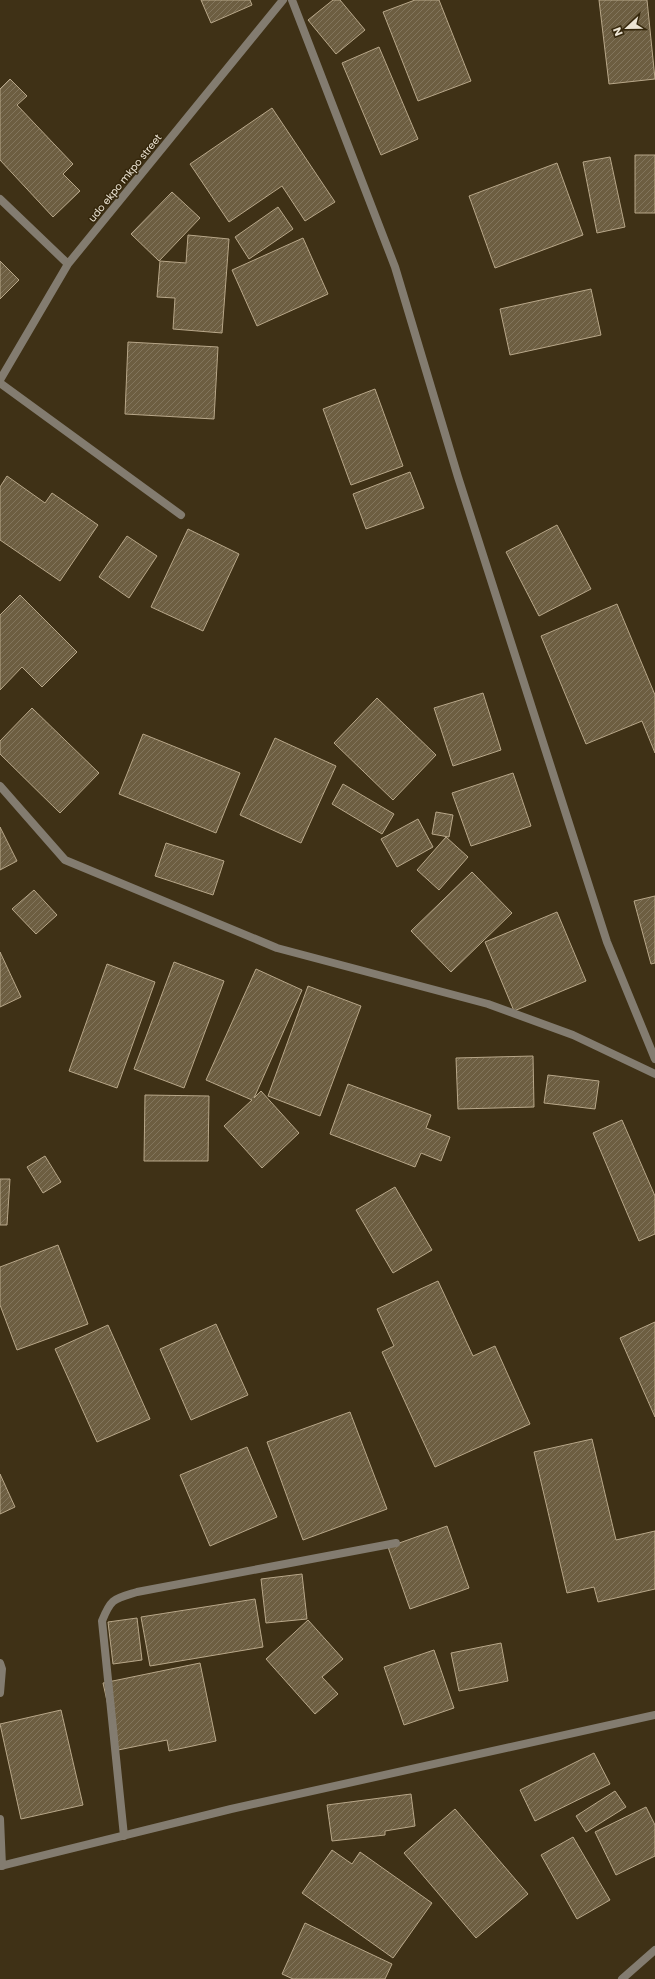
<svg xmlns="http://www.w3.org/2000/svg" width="655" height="1979" font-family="Poppins,sans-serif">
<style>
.building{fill:url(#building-hatch);stroke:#b8a789}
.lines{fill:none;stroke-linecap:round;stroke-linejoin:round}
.minor{stroke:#837c70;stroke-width:8}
.tertiary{stroke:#837c70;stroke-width:8}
.labels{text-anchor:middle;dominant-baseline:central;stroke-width:3;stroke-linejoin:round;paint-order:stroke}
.street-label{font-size:10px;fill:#ece4d4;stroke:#35270c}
</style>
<defs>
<pattern id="building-hatch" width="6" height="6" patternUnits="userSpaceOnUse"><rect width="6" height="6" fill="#6d5e41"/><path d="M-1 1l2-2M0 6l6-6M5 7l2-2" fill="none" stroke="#82755c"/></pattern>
</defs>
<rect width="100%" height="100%" fill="#3f3116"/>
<path class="building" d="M201 0H250L252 5 211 23Z
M333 0H340L365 30 336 54 308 20Z
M415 0H439L471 81 418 101 383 12Z
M599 0H647L655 79 609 84Z
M379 47 418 139 381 155 342 63Z
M10 79 27 96 17 105 73 164 63 174 80 191 53 217 0 160V89Z
M272 108 335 202 305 221 282 186 229 222 190 164Z
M635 155H655V213H635Z
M610 157 625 227 597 233 583 162Z
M557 163 583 235 495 268 469 196Z
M172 192 200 218 159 261 131 234Z
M278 207 293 229 249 259 235 237Z
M188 235 229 239 222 333 173 329 175 298 157 297 160 261 186 263Z
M303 238 328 294 257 326 232 270Z
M0 261 19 280 0 299Z
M591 289 601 335 510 355 500 309Z
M128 342 218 347 214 419 125 414Z
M375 389 403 466 351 485 323 409Z
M410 472 424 508 366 529 353 494Z
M7 476 45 503 52 493 98 525 60 581 0 540V487Z
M557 525 591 589 539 616 506 552Z
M188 529 239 554 203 631 151 607Z
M127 536 157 556 129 598 99 577Z
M20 595 77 652 42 687 22 667 0 690V615Z
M617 604 655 695V753L642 721 586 744 541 636Z
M483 693 501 750 453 766 434 708Z
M377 698 436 755 393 800 334 743Z
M32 708 99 773 60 813 0 754V741Z
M143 734 240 773 216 833 119 794Z
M275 738 336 766 301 843 240 815Z
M513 773 531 826 471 846 452 793Z
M343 784 394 814 382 834 332 804Z
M436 812 453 815 449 837 432 834Z
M418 819 433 847 397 867 381 839Z
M0 827 17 861 0 870Z
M446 837 468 857 439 890 417 870Z
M166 843 224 861 213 895 155 876Z
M472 872 512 913 451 972 411 931Z
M34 890 57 915 36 934 12 909Z
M655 896V963L651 964 634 901Z
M557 912 586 981 514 1011 485 942Z
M0 952 21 997 0 1007Z
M174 962 224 981 184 1088 134 1069Z
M107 964 155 982 117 1088 69 1071Z
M256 969 302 990 254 1098 261 1091 299 1133 262 1168 224 1126 252 1100 206 1080Z
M308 986 361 1006 320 1116 268 1096Z
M533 1056 534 1107 458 1109 456 1058Z
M548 1075 599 1081 595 1109 544 1103Z
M348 1084 431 1115 426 1128 450 1137 441 1161 421 1153 415 1167 330 1134Z
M145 1095 209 1096 208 1161H144Z
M622 1120 655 1196V1234L639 1241 593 1133Z
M45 1156 61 1182 43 1193 27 1167Z
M0 1179H10L7 1225H0Z
M395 1187 432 1250 393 1273 356 1210Z
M58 1245 88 1324 17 1350 0 1305V1267Z
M438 1281 473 1356 495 1346 530 1424 435 1467 382 1352 394 1346 377 1309Z
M655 1322V1417L620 1338Z
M216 1324 248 1395 191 1420 160 1349Z
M108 1325 150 1419 97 1442 55 1349Z
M350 1412 387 1509 303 1540 267 1442Z
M592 1439 616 1540 655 1531V1589L598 1602 594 1587 567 1593 534 1452Z
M247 1447 277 1517 210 1546 180 1475Z
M0 1474 15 1507 0 1514Z
M447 1526 469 1588 410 1609 388 1547Z
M302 1574 307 1619 266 1623 261 1579Z
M255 1599 263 1647 150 1666 141 1617Z
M137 1618 142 1660 113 1664 108 1622Z
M308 1620 343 1659 322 1677 338 1694 315 1714 266 1659Z
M501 1643 508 1681 459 1691 451 1653Z
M434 1650 454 1708 404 1725 384 1667Z
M200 1663 216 1741 169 1751 167 1740 118 1750 103 1683Z
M61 1710 83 1805 21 1819 0 1724Z
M594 1753 610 1784 535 1821 520 1790Z
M615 1791 626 1807 586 1832 576 1816Z
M411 1794 415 1826 385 1831V1835L332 1841 327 1805Z
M646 1807 655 1825V1856L616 1875 595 1832Z
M455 1809 528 1894 476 1938 404 1853Z
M573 1837 610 1900 577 1919 541 1855Z
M332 1850 352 1864 360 1852 432 1903 393 1958 302 1893Z
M305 1923 392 1964 385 1979H293L282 1974Z"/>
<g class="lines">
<path class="minor" d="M292 0 395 267 458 477 607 942 655 1059
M0 199 68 264
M0 380 68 264 283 0
M0 383 181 515
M0 786 65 860 277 948 488 1004 573 1035 655 1074
M0 1663 2 1669 0 1693
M0 1819 2 1866
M124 1836 102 1621C111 1598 114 1599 137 1592L396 1543
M0 1866 231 1809 655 1715"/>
<path class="tertiary" d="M622 1979 655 1950"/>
</g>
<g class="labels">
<g class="street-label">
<text transform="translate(125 178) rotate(-51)">udo ekpo mkpo street</text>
</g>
</g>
<g transform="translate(627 28) rotate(248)" stroke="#35270c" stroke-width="3" paint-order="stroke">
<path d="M0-3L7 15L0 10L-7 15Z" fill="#ece4d4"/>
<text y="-6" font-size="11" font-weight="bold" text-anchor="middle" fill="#ece4d4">N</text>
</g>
</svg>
